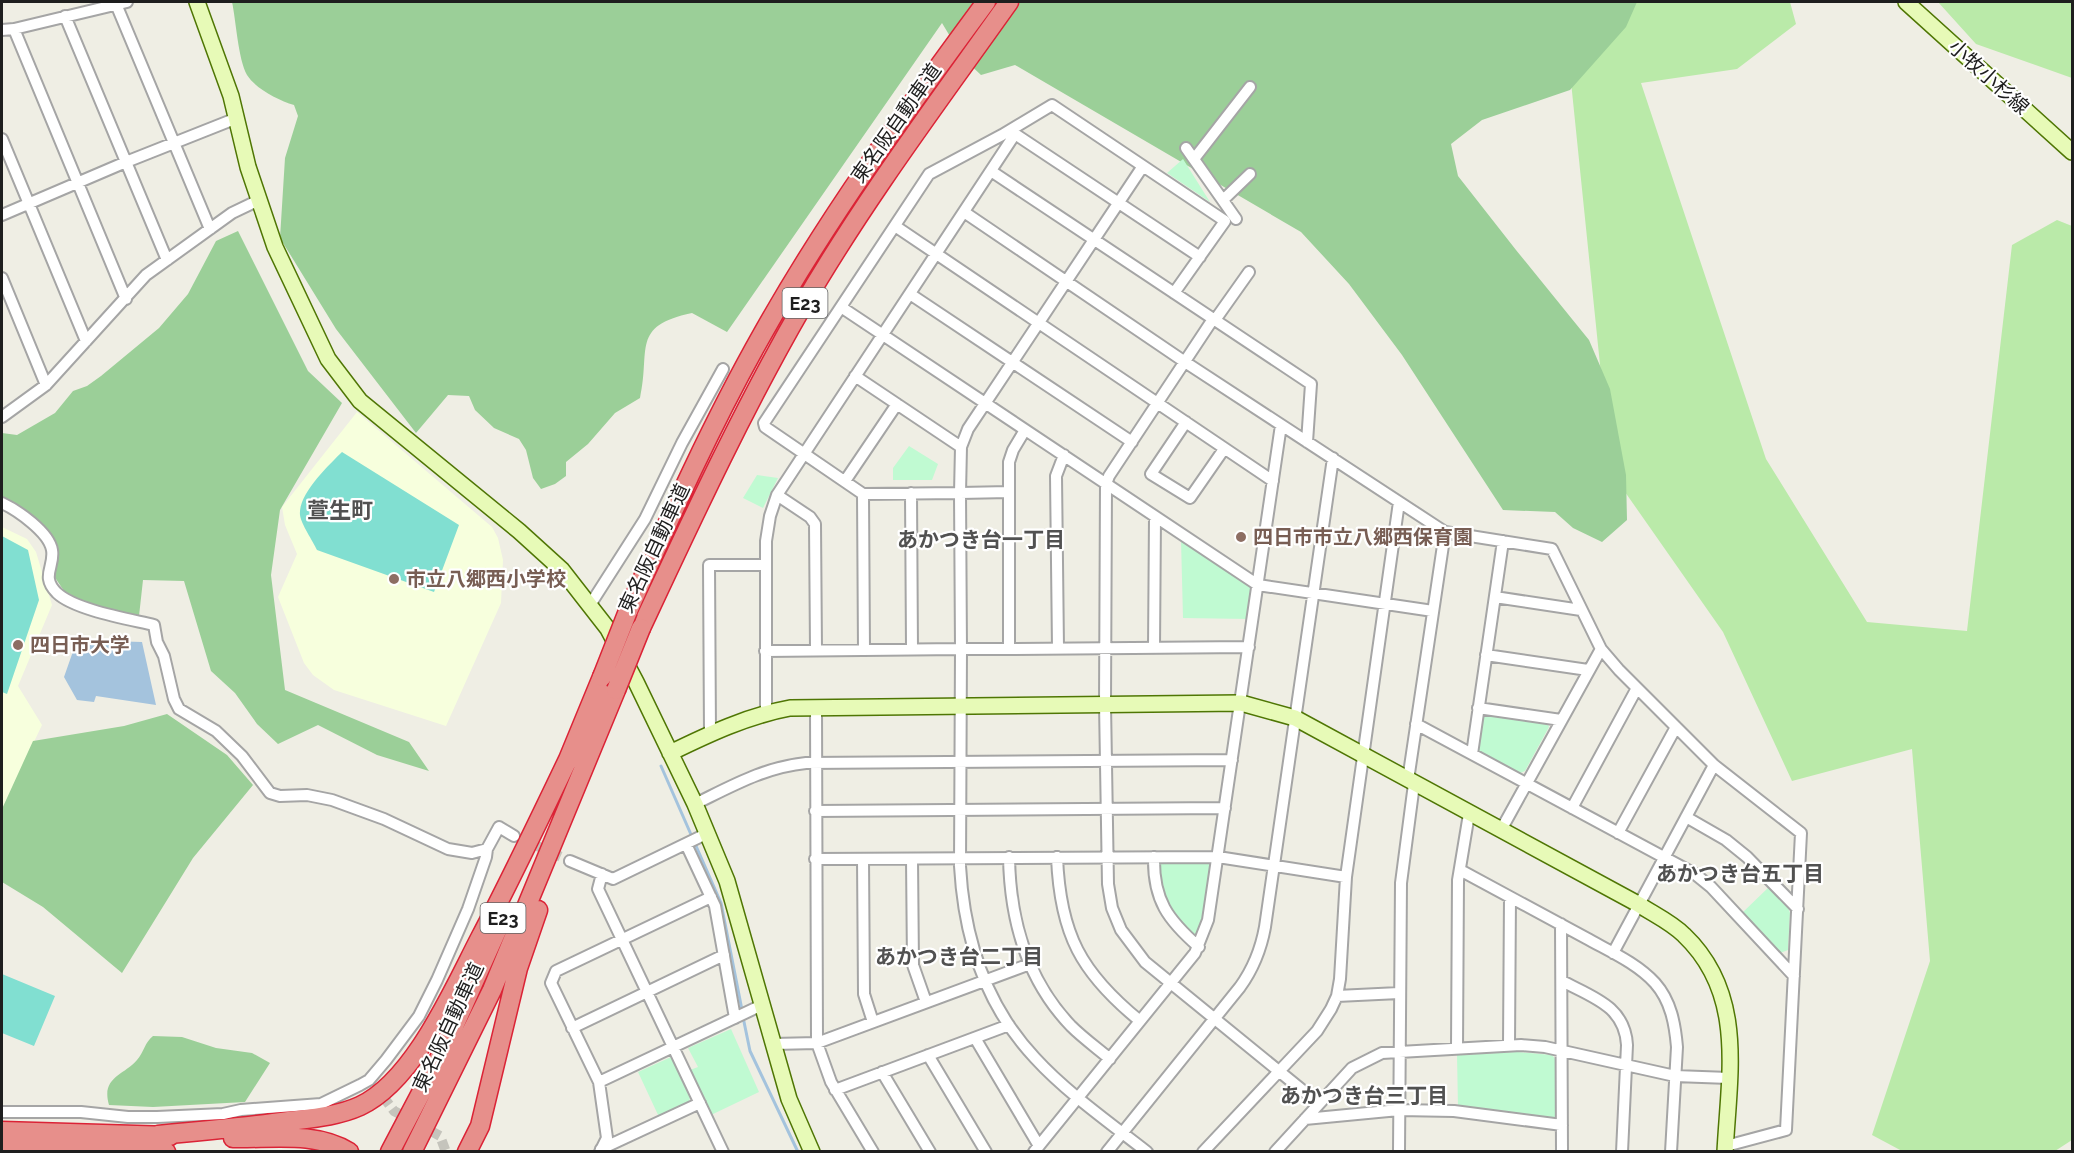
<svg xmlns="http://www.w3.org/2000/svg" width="2074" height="1153" font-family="Raleway,'Noto Sans JP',sans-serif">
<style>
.education{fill:#f7ffdd}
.grass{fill:#baeaa9}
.forest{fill:#9bcf98}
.park{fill:#c0fad2}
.pitch{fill:#81dfd1}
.water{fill:#a4c3dd}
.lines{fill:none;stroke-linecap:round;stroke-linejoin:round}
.stream{stroke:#a4c3dd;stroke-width:3}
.street-tunnel{stroke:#c5c4bc;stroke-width:10;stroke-dasharray:10 5;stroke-linecap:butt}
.street-casing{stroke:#a5a5a5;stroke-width:14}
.secondary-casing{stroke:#4f7604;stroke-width:18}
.highway-casing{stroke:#db2336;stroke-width:21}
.street{stroke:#fff;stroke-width:10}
.secondary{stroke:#e7fab7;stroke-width:15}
.highway{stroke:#e78f8b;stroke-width:18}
.highway-bridge-casing{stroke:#db2336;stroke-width:21;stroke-linecap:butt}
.highway-bridge{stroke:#e78f8b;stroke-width:18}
.education-dot{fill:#8d6e63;stroke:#fff;stroke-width:2}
.labels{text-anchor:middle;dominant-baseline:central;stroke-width:4.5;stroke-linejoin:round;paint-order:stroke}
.shield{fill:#fff;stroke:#626262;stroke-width:1.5}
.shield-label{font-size:18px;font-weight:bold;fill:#1e1e1e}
.street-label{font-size:20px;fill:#1e1e1e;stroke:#fff}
.education-label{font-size:20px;font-weight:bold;fill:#785e54;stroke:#fff;text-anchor:start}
.neighbourhood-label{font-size:21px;font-weight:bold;fill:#515151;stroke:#fff}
.quarter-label{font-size:22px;font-weight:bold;fill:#515151;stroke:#fff}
</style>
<rect width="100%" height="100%" fill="#efeee4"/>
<path class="education" d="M357 412 492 527 498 538 503 560 501 603 446 726 334 690 313 675 304 663 278 597 297 554 285 525 282 507Z
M2 527 27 539 36 552 52 605 18 686 42 725 2 809Z"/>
<path class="grass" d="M1613 2H1790L1796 24 1737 69 1641 83 1766 459 1867 622 1967 631 2012 245 2057 220 2072 226V1140L2055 1151H1902L1872 1135 1930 961 1912 749 1792 781 1723 632 1611 472 1570 72Z
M1938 2H2072V78L1976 44Z"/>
<path class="forest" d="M232 2H1637L1626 27 1570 90 1482 120 1451 144 1458 176 1516 250 1589 340 1610 389 1626 475 1627 520 1602 542 1573 528 1555 512 1503 510 1402 355 1349 284 1301 232 1015 65 981 75 963 58 942 23 727 332 692 313C630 326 651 350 640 398L615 413 588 444 566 462V476L555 484 541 489 533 478 526 450 519 439 494 428 475 410 469 396 448 395 416 433 336 329 280 238 285 158 298 116 294 105C278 100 256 89 247 75 238 59 236 20 232 2Z
M238 231 308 371 342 403 280 510 271 575 285 690 409 742 429 771 377 755 318 725 278 744 257 724 235 693 211 671 184 581 143 580 139 616 92 606 64 591 54 576C55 567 58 557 56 548 53 527 20 507 2 499V433L17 435 55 413 73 391 87 386 101 376 159 328 188 294 216 241Z
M167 714 227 755 253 785 193 858 122 973 43 907 2 882V809L33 741 124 726Z
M153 1036 182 1037 216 1048 252 1053 270 1063 245 1102 153 1107 109 1105C101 1077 123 1076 137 1060 144 1052 145 1042 153 1036Z"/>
<path class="park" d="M1183 159 1210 202 1167 173Z
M909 446 938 464 932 480H893V468Z
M757 475 778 478 763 508 743 498Z
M1181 540 1251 586 1253 590 1249 619 1183 618Z
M1487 712 1547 722 1549 727 1525 771 1518 774 1481 754 1476 744 1480 716Z
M1208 861 1212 864 1205 916 1198 935 1193 937C1166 909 1163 904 1158 865L1161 862Z
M1770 886 1787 904 1790 913 1788 950 1780 953 1742 913Z
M731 1029 759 1092 711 1115 690 1070 698 1067 688 1048Z
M1517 1052 1552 1055 1557 1061V1114L1552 1120 1458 1108 1457 1055Z
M671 1057 690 1098 688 1104 659 1117 638 1072Z"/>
<path class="pitch" d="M342 452 459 525 434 592 317 550C313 541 301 524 300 515 298 494 328 466 342 452Z
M2 536 28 550 39 600 7 694 2 692Z
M2 974 55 996 34 1046 2 1033Z"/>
<path class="water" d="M77 640 142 642 156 705 96 696 94 702 77 700 64 677Z"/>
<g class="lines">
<path class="stream" d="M661 766 721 903 742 1010
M743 1017 750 1051 798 1152"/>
<path class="street-tunnel" d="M524 840 570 861
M374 1085 394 1111 440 1136 446 1152"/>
<g class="street-casing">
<path id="street" d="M116 4 210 229
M65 16 167 260
M14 29 126 299
M2 30 14 29 127 2
M1012 129 1015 134 1200 257
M2 139 86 341
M1186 148 1236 219
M1194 159 1250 87
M1143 166 968 429 961 447 960 493 863 494 765 427 764 423 929 174 1002 135 1052 105 1225 221 1174 293
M991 171 1311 384 1307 442
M1223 200 1250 174
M964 212 1185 362 1445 532 1552 549 1601 649 1619 670 1714 765 1801 833 1786 1130 1726 1146
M2 215 126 162 237 118
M895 226 1273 481
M2 278 46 385
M910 294 1132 442
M841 307 1258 585 1433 611
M1213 319 1109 476 1106 484 1105 704 1108 884 1112 908 1121 930 1145 962 1318 1103
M1215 320 1249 272
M855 376 961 447
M2 417 46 385 146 275 232 213 259 200
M1186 422 1151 474 1190 498 1224 449
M845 481 897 404
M1009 492 960 493 961 649H1009V462L1013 450 1025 430
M911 493 912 649
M863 494 864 650
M777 495 810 517 815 524 816 650
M2 503C17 510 49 532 52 550 55 567 40 576 57 593 75 610 129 619 154 625L157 642 164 656 174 699 179 709 216 731 242 756 270 793 280 796 307 795 332 800 384 819 448 849 472 853 487 849
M1495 597 1581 610
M590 605 645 519 682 443 723 369
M1058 648 1056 476 1064 455
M1154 648 1155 517
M1009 649 1249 647
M765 651 961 649 960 866C964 937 985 1005 1035 1058 1066 1092 1110 1123 1147 1152
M1486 655 1588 670
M816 706 817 1043 831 1082 873 1152
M1478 708 1561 720
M766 712V541L770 516 777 495 1015 134
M1416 724 1695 874 1711 887 1794 976
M710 734 709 565H765
M1472 754 1503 541
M1408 780 1445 532
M695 804C732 786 765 767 806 763L1232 760
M1572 808 1637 688
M815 811 1225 808
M1686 817 1726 840 1747 857 1798 909
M1501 830 1601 649
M1618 833 1676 727
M686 844 715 906 735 1018
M1009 857C1010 919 1027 980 1071 1026 1083 1038 1097 1048 1110 1059
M1057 857C1060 934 1081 973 1140 1021
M1154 857C1153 900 1168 920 1199 947
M815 859 1218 857 1346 877
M863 859 864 994 873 1022
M912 859 913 965 926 1002
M570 861 613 879 708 833
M1460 870C1502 893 1544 915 1586 938 1609 951 1637 963 1655 983 1671 1001 1675 1024 1677 1047L1671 1152
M602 874 598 889 723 1152
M1561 924 1562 1152
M1613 953 1714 765
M1562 981C1592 997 1625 1006 1627 1045L1622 1152
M1337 996 1399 993
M572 1028 724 955
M975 1038 1039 1146
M773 1044 817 1043 1030 964
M1509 1045 1510 897
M1457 1049 1458 880 1469 814
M928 1055 986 1152
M882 1072 930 1152
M599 1082 762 1005
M835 1090 1009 1025
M2 1112H81L128 1117H157L223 1114 241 1110 321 1104 360 1085 369 1080 386 1060 419 1016 437 980 468 909 486 857 487 849 499 827 514 836
M1305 1119 1399 1110 1454 1111 1562 1125
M601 1149 700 1103
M600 1152 607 1138 599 1082 551 983 556 971 711 897
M1034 1152 1195 953 1208 920 1281 425
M1107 1152 1240 987C1253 969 1261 949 1265 927L1333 458
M1203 1152 1317 1031 1331 1009 1337 996 1340 979 1346 877 1399 502
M1275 1152 1352 1068 1382 1053 1521 1045 1545 1047 1675 1076 1729 1078
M1399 1152 1401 883 1414 784"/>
</g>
<g class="secondary-casing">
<path id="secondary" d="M197 2 231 96 248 167 275 247 328 359 360 401 519 531 562 570 608 629 636 682 695 804 727 881 789 1099 812 1152
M1906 2 2072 152
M670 753C709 734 747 716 790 708L1241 703 1295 718 1638 904C1653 914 1671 922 1684 935 1746 994 1729 1074 1725 1152"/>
</g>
<g class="highway-casing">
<path id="highway" d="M628 611C670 517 712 423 763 333 828 217 907 109 986 2
M641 628C692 519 742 411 802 307 864 200 938 102 1009 2
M567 762 602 677
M2 1131 170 1136
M158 1135C202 1131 246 1127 289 1121 313 1118 338 1116 360 1106 414 1081 453 990 480 938 512 877 542 814 572 751
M233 1138C271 1139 315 1131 349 1152
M2 1147 145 1149 166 1152
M390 1152 442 1053 504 915
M412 1152 492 990 616 690
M467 1152 480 1126 518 968 538 910"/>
</g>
<use href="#street" class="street"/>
<use href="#secondary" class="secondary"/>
<use href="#highway" class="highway"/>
<g class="highway-bridge-casing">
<path id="highway-bridge" d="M602 677 628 611
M616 690 641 628"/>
</g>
<use href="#highway-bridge" class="highway-bridge"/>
</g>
<g class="education-dot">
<circle cx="1241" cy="537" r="6"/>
<circle cx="394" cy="579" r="6"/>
<circle cx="18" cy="645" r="6"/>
</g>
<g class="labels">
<g class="shield">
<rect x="782.5" y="288" width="45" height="30" rx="4.5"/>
<rect x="480.5" y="903" width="45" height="30" rx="4.5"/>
</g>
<g class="shield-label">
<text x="805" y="303">E23</text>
<text x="503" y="918">E23</text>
</g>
<g class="street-label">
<text transform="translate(1989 77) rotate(42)">小牧小杉線</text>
<text transform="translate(896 123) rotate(-55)">東名阪自動車道</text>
<text transform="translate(654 548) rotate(-65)">東名阪自動車道</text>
<text transform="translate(448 1027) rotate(-65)">東名阪自動車道</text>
</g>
<g class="education-label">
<text x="1253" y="537">四日市市立八郷西保育園</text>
<text x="406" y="579">市立八郷西小学校</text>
<text x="30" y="645">四日市大学</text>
</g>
<g class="neighbourhood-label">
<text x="981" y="539">あかつき台一丁目</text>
<text x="1740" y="873">あかつき台五丁目</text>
<text x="959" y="956">あかつき台二丁目</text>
<text x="1364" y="1095">あかつき台三丁目</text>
</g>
<g class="quarter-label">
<text x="340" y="510">萱生町</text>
</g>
</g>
<rect width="2074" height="1153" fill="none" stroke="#1e1e1e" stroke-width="6"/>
</svg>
